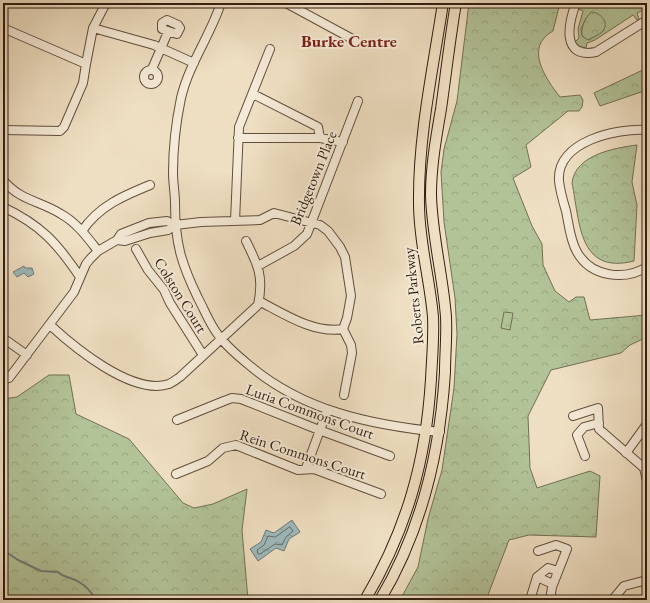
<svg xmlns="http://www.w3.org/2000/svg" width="650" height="603" font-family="'EB Garamond',serif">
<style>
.green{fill:#b2c398;stroke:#727054;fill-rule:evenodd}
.forest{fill:url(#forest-crowns);stroke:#727054}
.park{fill:url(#park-tufts);stroke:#727054}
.water{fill:url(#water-ripples);stroke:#727b78}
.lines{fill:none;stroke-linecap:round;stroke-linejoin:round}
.shore{stroke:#686c67;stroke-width:1}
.stream{stroke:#727b78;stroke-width:2}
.minor-casing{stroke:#614e3d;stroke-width:10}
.major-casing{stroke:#321d11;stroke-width:12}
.minor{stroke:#f5ead7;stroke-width:8}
.major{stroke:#efdfc2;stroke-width:10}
.labels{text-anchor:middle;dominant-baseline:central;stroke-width:4;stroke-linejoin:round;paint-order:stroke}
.street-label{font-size:15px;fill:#321d11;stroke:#f5ead7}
.quarter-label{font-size:17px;font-weight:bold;fill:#7a1f14;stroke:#f5ead7}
</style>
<defs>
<pattern id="forest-crowns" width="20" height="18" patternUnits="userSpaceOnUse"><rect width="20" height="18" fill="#b2c398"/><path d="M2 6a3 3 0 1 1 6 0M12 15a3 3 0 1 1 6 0" fill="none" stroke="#9aa782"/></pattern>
<pattern id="park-tufts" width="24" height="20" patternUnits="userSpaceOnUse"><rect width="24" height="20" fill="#b2c398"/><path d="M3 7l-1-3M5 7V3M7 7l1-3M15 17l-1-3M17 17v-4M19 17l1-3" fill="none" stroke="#9aa782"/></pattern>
<pattern id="water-ripples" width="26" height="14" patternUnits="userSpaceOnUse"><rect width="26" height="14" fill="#9dbabd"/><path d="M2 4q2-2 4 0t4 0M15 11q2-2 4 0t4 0" fill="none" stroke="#889fa1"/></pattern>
</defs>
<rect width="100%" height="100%" fill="#efdfc2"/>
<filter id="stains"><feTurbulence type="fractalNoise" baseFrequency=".005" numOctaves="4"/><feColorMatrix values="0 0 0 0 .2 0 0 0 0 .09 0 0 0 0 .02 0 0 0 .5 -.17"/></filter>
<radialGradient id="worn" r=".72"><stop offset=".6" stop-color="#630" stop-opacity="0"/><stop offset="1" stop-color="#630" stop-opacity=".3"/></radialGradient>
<path class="green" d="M580 3H647V8L637 13 639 19 637 20 633 15 595 40 587 43 586 48 579 46 575 42 579 38 578 29 583 11 578 9ZM586 18 604 30 589 40 582 36 581 29Z"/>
<path class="forest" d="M469 3H560L553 31C524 47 545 78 560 97L580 95 583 100 582 107 579 111H568L526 145 531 167 513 178 532 226 542 244 543 265 555 291 569 302 576 297H584L590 320 647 315V337L630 345 621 353 551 370 528 416 530 468 537 488 590 471 600 476 596 537 529 535 509 540 486 600H400L418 567 428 519 442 470 454 388 457 334 455 298 444 222 441 172 444 149 457 101Z
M591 12C599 12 609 21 604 29 602 34 593 37 588 40L582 36C581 26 585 19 591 12Z
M647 68V90L600 106 594 93Z
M637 145 632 182 637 205 634 261C578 275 580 222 572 183 575 155 614 148 637 145Z
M49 375H69L76 414 129 439 183 503 194 508 213 504 247 489 242 530 248 600H3V399L17 397Z"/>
<path class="park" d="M504 312 513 313 510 330 501 328Z"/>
<path class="water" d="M24 266 25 268H32L34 274 28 277 24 273 17 277 13 272Z
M292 520 300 532 289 539 284 551 276 548 258 561 250 549 261 542 266 530 274 533Z"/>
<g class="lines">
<path class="shore" d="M290 527 293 531 286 537 282 545 275 544 260 554H258L257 550 264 545 268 536 275 537Z"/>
<path class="stream" d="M3 550 18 560 41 571 58 572C64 578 72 577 79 582 86 586 92 593 96 600"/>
<g class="minor-casing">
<path id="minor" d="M221 3C210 36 189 64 181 98 176 122 173 148 173 173 173 183 175 193 175 203 175 243 181 263 198 298 205 311 210 325 219 336 227 347 238 356 249 365 303 411 371 425 440 432
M286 3 358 42
M576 3C568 24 561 59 596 52L647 20
M167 20 178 25 180 28 177 34 162 29V23Z
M3 28 86 64 83 83 64 127 60 131 3 130
M93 28 154 45 194 63
M86 64 93 28 106 3
M152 69 168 32
M144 77a7 7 0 1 1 14 0a7 7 0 1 1-14 0Z
M253 94 318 127 320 138 343 142
M647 130C617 128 556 141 559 181 560 191 563 201 566 211 569 225 570 240 577 252 591 277 624 281 647 267
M238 138H320
M3 180C22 202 39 200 61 214 77 223 87 237 98 251
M3 207C41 225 57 243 80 277
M235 221 239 127 270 49
M82 231C99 206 123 196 150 185
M117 240 125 241 150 233 168 230 175 225 201 222 260 220 274 213 320 225 328 231 340 247 345 257 351 296 347 318 343 329 351 345 352 353 344 395
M136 249 148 270 164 290 170 303 203 355
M258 266 294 246 307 234 358 101
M259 301C284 314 314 334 343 329
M50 325C75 348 133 396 169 384 173 382 177 379 180 377L258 305C264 277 258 265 246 241
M3 338 27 355
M3 379 9 378 74 292 86 264 90 259 98 251 117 240 121 234 149 223 167 221 175 225
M573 416 598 408 599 429 644 468 647 481
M177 420 224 401 232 398 241 399 319 430 390 456
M626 453 647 424
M585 456 577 435 584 427 599 423
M306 468 327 411
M176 474 208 461 223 448 236 445 298 470 314 469 381 494
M538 551 556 545 567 549 552 587 550 600
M537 577 548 568 558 571
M530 600 537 577 553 584
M617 600 614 598 624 586 643 581"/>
</g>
<g class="major-casing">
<path id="major" d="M365 600C407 529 426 461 431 379 432 358 434 338 433 317 430 280 419 242 419 204 418 137 433 69 443 3
M380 600C422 530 440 453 445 372 445 354 447 335 446 317 443 276 432 236 431 195 431 166 436 138 441 109 446 74 450 38 456 3"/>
</g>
<use href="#minor" class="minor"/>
<use href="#major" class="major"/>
</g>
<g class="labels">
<g class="street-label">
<text transform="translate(313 178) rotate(-68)">Bridgetown Place</text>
<text transform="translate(181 295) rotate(58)">Colston Court</text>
<text transform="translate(413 296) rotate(-96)">Roberts Parkway</text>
<text transform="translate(310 411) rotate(20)">Luria Commons Court</text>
<text transform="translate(303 454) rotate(18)">Rein Commons Court</text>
</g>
<g class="quarter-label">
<text x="349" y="41">Burke Centre</text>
</g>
</g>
<rect width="650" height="603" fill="none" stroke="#efdfc2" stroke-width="16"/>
<rect x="4" y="4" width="642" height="595" fill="none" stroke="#321d11" stroke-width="2"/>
<rect x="8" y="8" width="634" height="587" fill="none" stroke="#321d11"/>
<rect width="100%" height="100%" filter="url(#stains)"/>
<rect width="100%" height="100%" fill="url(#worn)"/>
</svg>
